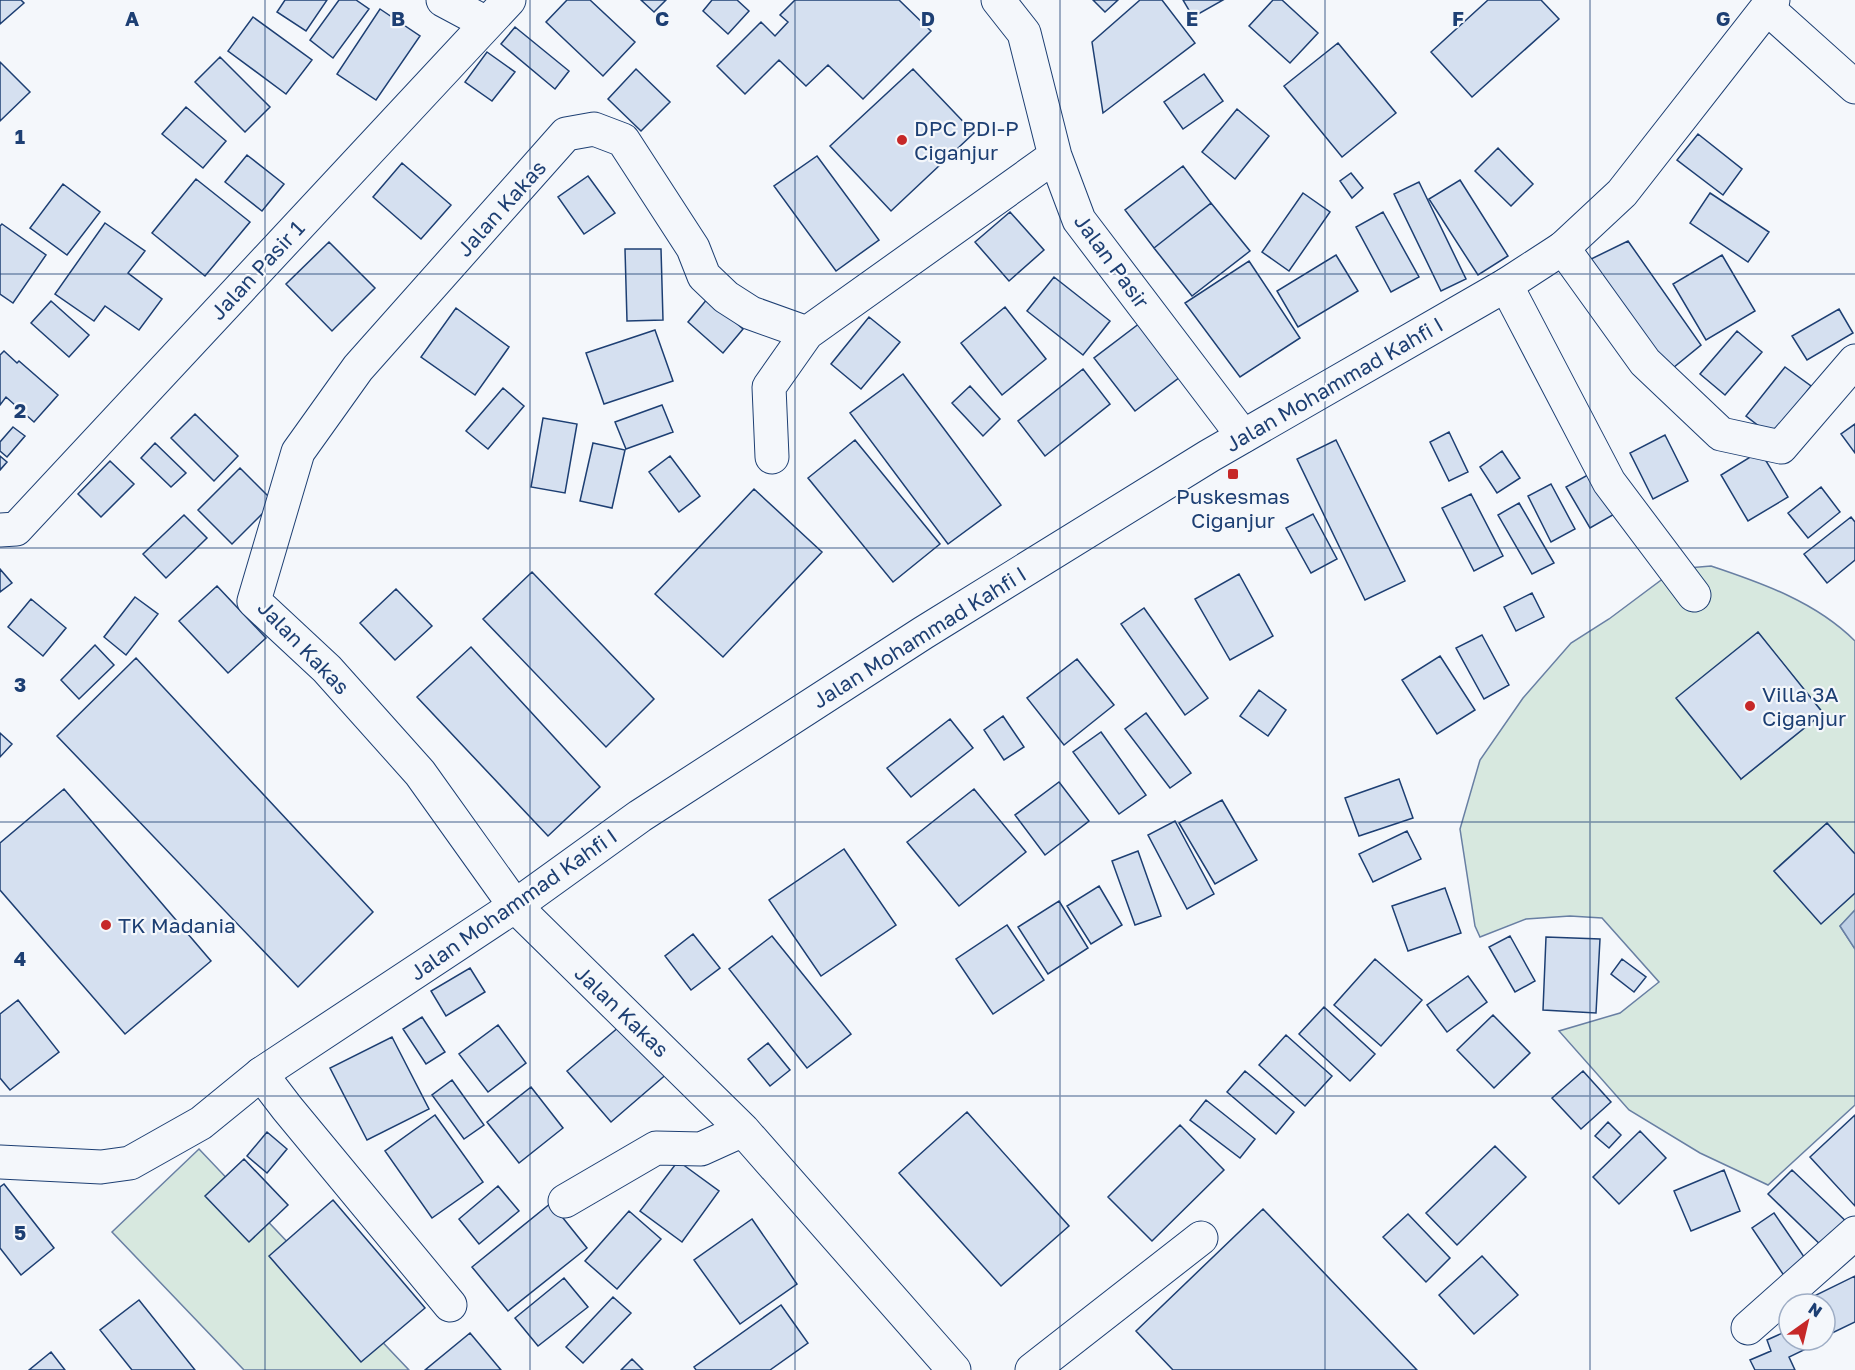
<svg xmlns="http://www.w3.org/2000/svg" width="1855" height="1370" font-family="'Golos Text',sans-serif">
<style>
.green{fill:#d7e8df;stroke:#687fa3;stroke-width:1.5;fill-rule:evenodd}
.water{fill:#bed0e5;stroke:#687fa3;stroke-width:1.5}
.building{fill:#d5e0f0;stroke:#1d3f73;stroke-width:1.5}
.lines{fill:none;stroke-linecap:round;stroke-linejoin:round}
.minor-casing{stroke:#1d3f73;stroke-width:35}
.tertiary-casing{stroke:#1d3f73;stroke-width:35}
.secondary-casing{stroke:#1d3f73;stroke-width:35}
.minor{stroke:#f4f7fb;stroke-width:33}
.tertiary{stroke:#f4f7fb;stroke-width:33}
.secondary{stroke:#f4f7fb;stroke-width:33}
.grid{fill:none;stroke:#1d3f73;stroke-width:1.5;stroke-opacity:0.55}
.poi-dot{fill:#c62828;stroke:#f4f7fb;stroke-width:2}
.labels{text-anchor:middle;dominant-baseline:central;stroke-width:4.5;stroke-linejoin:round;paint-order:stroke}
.poi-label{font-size:21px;fill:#1d3f73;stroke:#f4f7fb;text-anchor:start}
.street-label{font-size:21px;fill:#1d3f73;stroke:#f4f7fb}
.grid-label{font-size:20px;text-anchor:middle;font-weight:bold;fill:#1d3f73;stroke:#f4f7fb;stroke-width:4.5;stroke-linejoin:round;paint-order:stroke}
</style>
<rect width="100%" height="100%" fill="#f4f7fb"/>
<path class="green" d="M1711 566C1762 583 1816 602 1855 641V854L1827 823 1774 871 1821 923 1855 893V910L1840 926 1855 949V1105L1768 1185 1700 1153 1629 1110 1559 1031 1620 1013 1659 982 1602 918 1570 916 1526 919 1480 937 1475 926 1460 829 1480 760 1523 698 1571 643 1609 619 1676 569ZM1758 633 1823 713 1741 779Z
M199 1149 409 1370H244L112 1232Z"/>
<path class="water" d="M1855 910V949L1840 926Z"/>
<path class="building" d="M0 0H21L24 3 0 24Z
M285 0H327L306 31 277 12Z
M339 0H356L369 9 333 58 310 40Z
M567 0H590L635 42 603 76 546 22Z
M641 0H666L654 12Z
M712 0H737L749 11 728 34 703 11Z
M795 0H899L931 31 863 99 828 65 806 86 779 60 745 94 717 66 761 22 775 36 788 22 780 15Z
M1093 0H1118L1105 12Z
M1140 0H1162L1195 43 1103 113 1092 42Z
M1183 0H1223L1193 17Z
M1273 0H1282L1318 33 1290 63 1249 26Z
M1488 0H1541L1559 19 1472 97 1431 52Z
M380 9 420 36 376 100 337 74Z
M253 17 312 60 286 94 228 51Z
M515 27 569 71 555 89 501 44Z
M1338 43 1396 113 1342 157 1284 86Z
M487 52 515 72 492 101 465 82Z
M220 57 270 107 245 132 195 82Z
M0 62 30 92 0 121Z
M636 69 670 102 641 131 608 99Z
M913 69 974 133 891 211 830 146Z
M1204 74 1223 101 1183 129 1164 102Z
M186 107 226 141 203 168 162 134Z
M1237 109 1269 136 1235 179 1202 152Z
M1698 134 1742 169 1723 195 1677 160Z
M1498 148 1533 184 1511 206 1475 171Z
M247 155 284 184 262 211 225 182Z
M817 156 879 240 836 271 774 186Z
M402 163 451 205 421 239 373 197Z
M1183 166 1211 203 1154 248 1125 210Z
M1351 173 1363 188 1352 198 1340 181Z
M588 176 615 213 584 234 558 197Z
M196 179 250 222 205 276 152 233Z
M1460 180 1508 256 1478 275 1429 199Z
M1419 182 1466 279 1441 291 1394 194Z
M63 184 100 212 67 255 30 228Z
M1303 193 1330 212 1289 271 1262 252Z
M1710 193 1769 232 1748 262 1690 223Z
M1211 203 1250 251 1192 296 1154 248Z
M1010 212 1044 250 1009 281 975 242Z
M1383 212 1419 277 1391 292 1356 227Z
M105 223 145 251 128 273 162 299 139 330 105 306 94 321 55 294Z
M2 224 46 255 13 303 0 294V226Z
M1628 241 1701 345 1668 372 1585 262Z
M329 242 375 288 332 331 286 284Z
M625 249H661L663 320 627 321Z
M1336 255 1358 291 1298 327 1277 291Z
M1722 255 1755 311 1706 340 1673 284Z
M1249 261 1300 338 1240 377 1185 303Z
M1054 277 1110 321 1083 355 1027 311Z
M708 298 743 329 723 353 688 322Z
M51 301 89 335 69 357 31 323Z
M1005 307 1046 359 1002 395 961 343Z
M456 308 509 347 475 395 421 357Z
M1839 309 1853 333 1807 360 1792 336Z
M869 317 900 342 861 389 831 364Z
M1140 323 1180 377 1135 411 1094 358Z
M655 330 673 381 604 404 586 353Z
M1737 331 1762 352 1725 395 1700 374Z
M4 351 17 363 19 361 58 395 34 422 6 397 0 405V355Z
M1785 367 1811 386 1773 437 1746 416Z
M1083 369 1110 404 1045 456 1018 421Z
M903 374 1001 505 948 544 850 413Z
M970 386 1000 419 983 436 952 403Z
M503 388 524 406 488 449 466 431Z
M662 405 673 432 626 449 615 422Z
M195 414 238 456 214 481 171 438Z
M543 418 577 424 565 493 531 487Z
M1855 424V453L1841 434Z
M13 427 25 436 7 457 0 451V442Z
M1449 432 1468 472 1449 481 1430 442Z
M1665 435 1688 481 1653 499 1630 453Z
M855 440 940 544 893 582 808 478Z
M1336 440 1405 581 1365 600 1297 459Z
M155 443 186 473 171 487 141 458Z
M593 443 625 450 612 508 580 501Z
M1502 451 1520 478 1497 493 1480 467Z
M1760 451 1788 497 1748 521 1721 475Z
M0 456 7 462 0 470Z
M670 456 700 496 679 512 649 472Z
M110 461 134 484 101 517 78 494Z
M240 468 274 502 232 544 198 510Z
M1595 471 1618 512 1590 528 1566 487Z
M1551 484 1575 529 1551 542 1528 496Z
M1821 487 1840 512 1808 538 1788 513Z
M754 489 822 552 723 657 655 594Z
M1471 494 1503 556 1474 571 1442 508Z
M1519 503 1554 563 1532 574 1498 515Z
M1313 514 1337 559 1311 573 1286 528Z
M184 515 207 538 166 578 143 554Z
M1851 517 1855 522V560L1827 583 1804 554Z
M0 569 12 583 0 592Z
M532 572 654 699 606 747 483 619Z
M1239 574 1273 636 1230 660 1195 599Z
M217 586 266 638 228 673 179 621Z
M396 589 432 626 395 660 360 623Z
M1532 593 1544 617 1516 631 1504 607Z
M135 597 158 614 126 655 104 637Z
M31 599 66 628 43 656 8 627Z
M1144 608 1208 698 1185 715 1121 624Z
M1758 632 1823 713 1741 779 1676 698Z
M1482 635 1509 685 1484 699 1456 648Z
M95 645 114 665 79 699 61 680Z
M471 647 600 787 548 836 417 697Z
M1440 656 1475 710 1437 734 1402 680Z
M136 658 373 912 298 987 57 736Z
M1077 659 1114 705 1064 745 1027 698Z
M1259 690 1286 710 1268 736 1240 716Z
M1146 713 1191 773 1170 788 1125 729Z
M1003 716 1024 747 1004 760 984 730Z
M950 719 973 748 911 797 887 768Z
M1101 732 1146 795 1119 814 1073 752Z
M0 733 12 744 0 757Z
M1399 779 1413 818 1359 836 1345 798Z
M1059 782 1089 821 1045 855 1015 815Z
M64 789 211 961 125 1034 0 890V843Z
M974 789 1026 852 959 906 907 842Z
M1222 800 1257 860 1215 884 1179 823Z
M1175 821 1214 894 1187 909 1148 835Z
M1827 823 1855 854V893L1821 924 1774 871Z
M1407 831 1421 859 1373 882 1359 854Z
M844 849 896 925 821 976 769 900Z
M1138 851 1161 916 1135 925 1112 861Z
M1099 886 1122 925 1091 944 1067 906Z
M1445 888 1461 933 1408 951 1392 906Z
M1059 901 1088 948 1048 974 1018 927Z
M1007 925 1044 980 993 1014 956 959Z
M693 934 720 968 691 990 665 956Z
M772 936 851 1034 807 1068 729 969Z
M1510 936 1535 981 1515 992 1489 947Z
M1546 937 1600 939 1596 1013 1543 1010Z
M1375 959 1422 1000 1381 1046 1334 1005Z
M1622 959 1646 977 1634 992 1611 974Z
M470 968 485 992 446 1016 431 991Z
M1468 976 1487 1002 1447 1032 1427 1005Z
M18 1000 59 1052 10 1090 0 1078V1014Z
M1324 1007 1375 1054 1350 1081 1299 1034Z
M1493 1015 1530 1053 1494 1088 1457 1050Z
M422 1017 445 1052 426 1064 403 1029Z
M626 1021 669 1072 611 1122 567 1071Z
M498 1025 526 1063 488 1092 459 1054Z
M1286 1035 1332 1076 1305 1106 1259 1065Z
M392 1037 429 1109 367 1140 330 1068Z
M768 1043 790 1070 770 1086 748 1059Z
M1245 1071 1294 1112 1276 1134 1227 1092Z
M1583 1071 1611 1102 1581 1129 1552 1098Z
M452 1080 484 1125 464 1139 432 1095Z
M531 1087 563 1128 519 1163 487 1122Z
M1206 1100 1255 1139 1240 1158 1190 1120Z
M967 1112 1069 1226 1001 1286 899 1173Z
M435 1115 483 1182 432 1218 385 1151Z
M1855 1115V1206L1810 1157Z
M1608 1122 1621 1135 1609 1148 1595 1136Z
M1180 1125 1224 1170 1152 1241 1108 1197Z
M1640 1131 1666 1158 1619 1204 1593 1177Z
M267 1132 287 1149 267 1173 247 1156Z
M1495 1146 1526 1177 1457 1245 1426 1213Z
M244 1159 288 1205 249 1242 205 1196Z
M678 1161 719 1191 682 1242 640 1211Z
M1724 1170 1740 1211 1691 1231 1674 1191Z
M1792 1170 1851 1226 1827 1251 1768 1194Z
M4 1184 54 1248 21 1275 0 1248V1187Z
M498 1186 519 1211 479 1244 459 1219Z
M333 1200 425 1308 361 1362 269 1256Z
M551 1203 587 1248 508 1311 472 1267Z
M1263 1209 1417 1370H1173L1136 1331Z
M629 1211 661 1239 617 1289 585 1261Z
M1774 1213 1811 1267 1789 1283 1752 1228Z
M1408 1214 1450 1258 1426 1282 1383 1237Z
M752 1219 797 1284 740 1324 694 1260Z
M1482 1256 1518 1295 1474 1334 1439 1295Z
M1855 1276V1322L1828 1335 1825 1329V1304H1813L1810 1298Z
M564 1278 588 1307 538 1346 515 1318Z
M613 1297 631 1313 583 1363 566 1347Z
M139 1300 195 1370H132L100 1330Z
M781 1305 808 1343 770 1370H696L694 1367Z
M1789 1330V1340H1806L1810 1347 1789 1357 1795 1370H1755L1750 1360 1771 1351 1767 1340Z
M470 1333 501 1370H425Z
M51 1352 65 1370H29Z
M632 1359 643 1370H621Z"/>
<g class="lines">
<g class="minor-casing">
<path id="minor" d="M443 0 486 23
M998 0 1024 33 1055 156 1079 220 1243 436
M1563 248 1645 362 1721 434 1781 447 1855 361
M1506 285 1609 482 1694 595
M807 333 751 313 726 297 704 276 693 248 623 140 594 129 566 134 358 368 298 452 254 601 327 669 420 773 515 906 743 1130 954 1370
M772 457 769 387 807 333 1055 156
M0 530 16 529 509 0
M261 1074 287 1108 450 1305
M565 1201 656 1148 701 1149 743 1130
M1748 1328 1855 1233
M1032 1370 1201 1238"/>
</g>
<g class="tertiary-casing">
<path id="tertiary" d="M1767 8 1855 87"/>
</g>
<g class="secondary-casing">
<path id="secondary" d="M0 1162 101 1167 130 1163 201 1123 261 1074 515 906 640 816 923 633 1209 456 1506 285 1563 248 1622 193 1773 0"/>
</g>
<use href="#minor" class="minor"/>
<use href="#tertiary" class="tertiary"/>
<use href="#secondary" class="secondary"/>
</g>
<path class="grid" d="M265 0V1370M530 0V1370M795 0V1370M1060 0V1370M1325 0V1370M1590 0V1370M0 274H1855M0 548H1855M0 822H1855M0 1096H1855"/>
<g class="poi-dot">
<circle cx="902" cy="140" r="6"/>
<rect x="1227" y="468" width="12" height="12" rx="3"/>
<circle cx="1750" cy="706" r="6"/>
<circle cx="106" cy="925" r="6"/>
</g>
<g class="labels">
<g class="poi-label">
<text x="914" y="128">DPC PDI-P<tspan x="914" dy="24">Ciganjur</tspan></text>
<text x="1233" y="496" text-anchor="middle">Puskesmas<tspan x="1233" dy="24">Ciganjur</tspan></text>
<text x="1762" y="694">Villa 3A<tspan x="1762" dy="24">Ciganjur</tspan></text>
<text x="118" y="925">TK Madania</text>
</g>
<g class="street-label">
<text transform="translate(501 208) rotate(-48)">Jalan Kakas</text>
<text transform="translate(1112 261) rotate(54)">Jalan Pasir</text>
<text transform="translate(257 270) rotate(-47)">Jalan Pasir 1</text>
<text transform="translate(1334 384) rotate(-30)">Jalan Mohammad Kahfi I</text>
<text transform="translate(919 637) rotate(-32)">Jalan Mohammad Kahfi I</text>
<text transform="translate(304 647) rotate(46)">Jalan Kakas</text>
<text transform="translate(513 904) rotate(-35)">Jalan Mohammad Kahfi I</text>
<text transform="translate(622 1011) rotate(44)">Jalan Kakas</text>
</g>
</g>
<g class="grid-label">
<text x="132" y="26">A</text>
<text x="398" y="26">B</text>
<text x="662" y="26">C</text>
<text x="928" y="26">D</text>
<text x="1192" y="26">E</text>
<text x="1458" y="26">F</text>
<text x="1723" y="26">G</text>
<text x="20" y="144">1</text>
<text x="20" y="418">2</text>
<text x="20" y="692">3</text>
<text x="20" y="966">4</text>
<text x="20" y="1240">5</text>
</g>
<g transform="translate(1807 1322) rotate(34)"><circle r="28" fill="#f4f7fb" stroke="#9eadc5" stroke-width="1.5"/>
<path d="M0-4.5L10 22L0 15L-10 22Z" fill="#c62828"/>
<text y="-9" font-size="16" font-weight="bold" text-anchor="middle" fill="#1d3f73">N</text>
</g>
</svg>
